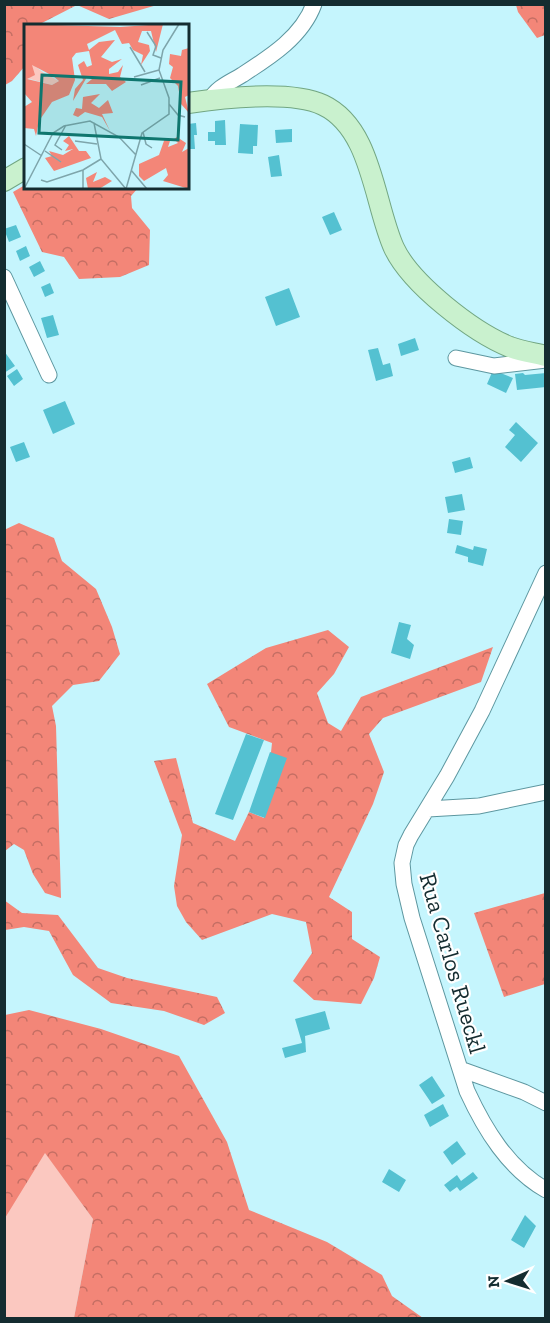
<svg xmlns="http://www.w3.org/2000/svg" width="550" height="1323" font-family="'Zilla Slab',serif">
<style>
.grass{fill:#fbc8c0}
.forest{fill:url(#forest-crowns)}
.building{fill:#54c1d1}
.lines{fill:none;stroke-linecap:round;stroke-linejoin:round}
.minor-casing{stroke:#5d97a0;stroke-width:17}
.major-casing{stroke:#72a682;stroke-width:22}
.minor{stroke:#fff;stroke-width:15}
.major{stroke:#c9f1ce;stroke-width:20}
.labels{text-anchor:middle;dominant-baseline:central;stroke-width:4.5;stroke-linejoin:round;paint-order:stroke}
.street-label{font-size:24px;fill:#142c30;stroke:#fff}
.inset-road{fill:none;stroke:#7ea5ab;stroke-width:1.5}
.view{fill:#0f766e;fill-opacity:0.15;stroke:#0f766e;stroke-width:3}
.inset-edge{fill:none;stroke:#142c30;stroke-width:3}
</style>
<defs>
<pattern id="forest-crowns" width="20" height="18" patternUnits="userSpaceOnUse" patternTransform="scale(1.5)"><rect width="20" height="18" fill="#f38678"/><path d="M2 6a3 3 0 1 1 6 0M12 15a3 3 0 1 1 6 0" fill="none" stroke="#c46e63"/></pattern>
</defs>
<rect width="100%" height="100%" fill="#c5f5fd"/>
<path class="grass" d="M45 1152 93 1219 74 1318H5L4 1218Z"/>
<path class="forest" d="M5 4H157V5L109 19 77 5 38 25 26 26 25 66 12 81 5 85Z
M516 5H545V35L537 38 518 12Z
M25 185 26 188H138L131 196 132 208 150 230 149 265 120 277 79 279 64 257 42 252 13 192Z
M19 523 54 538 62 561 96 589 112 627 120 654 99 681 73 685 52 706 56 726 61 898 45 893 33 874 24 850 14 844 5 851 4 530Z
M328 630 349 647 334 674 317 693 328 723 341 731 361 697 493 647 481 682 383 718 369 734 384 772 373 804 329 897 352 912V939L380 957 374 978 361 1004 314 1000 293 981 312 953 306 922 272 914 202 940 186 922 177 906 174 886 182 835 154 761 176 758 193 823 235 841 249 812 264 818 272 743 229 727 207 684 266 648Z
M545 893V984L504 997 474 913Z
M4 900 22 913 58 915 98 968 127 978 217 997 225 1013 204 1025 164 1011 111 1003 73 975 49 931 24 927 5 930Z
M29 1010 101 1029 179 1056 227 1142 249 1210 327 1242 382 1275 392 1296 423 1318H74L93 1219 45 1153 5 1218V1015Z"/>
<path class="building" d="M225 120 226 145H215V141H208V132H215V121Z
M196 123 197 135H194L195 149H188V124Z
M240 124 258 125 257 146H253V154L238 153Z
M292 129V142L276 143 275 130Z
M279 155 282 176 271 177 268 157Z
M334 212 342 230 330 235 322 217Z
M16 225 21 237 9 242 4 229Z
M26 246 30 256 20 261 16 251Z
M40 261 45 271 34 277 29 267Z
M50 283 54 293 45 297 41 287Z
M289 288 300 317 276 326 265 297Z
M53 315 59 335 47 338 41 318Z
M415 338 419 350 401 356 398 344Z
M378 348 383 365 390 363 393 376 376 381 368 350Z
M4 351 15 366 4 373Z
M17 369 23 379 14 386 7 376Z
M493 370 513 378 506 393 487 384Z
M523 373 525 375 546 373V387L517 390 515 374Z
M65 401 75 424 53 434 43 410Z
M516 422 538 443 521 462 505 447 515 435 509 430Z
M24 442 30 457 16 462 10 447Z
M470 457 473 468 455 473 452 462Z
M462 494 465 510 448 513 445 497Z
M449 519 463 521 461 535 447 533Z
M457 545 473 550 474 546 487 549 483 566 468 562V557L455 553Z
M399 622 411 625 407 639 414 645 410 659 391 653Z
M246 734 264 740 233 820 215 814Z
M270 752 287 758 265 818 249 812Z
M325 1011 330 1029 305 1036 306 1052 285 1058 282 1048 302 1043 295 1019Z
M432 1076 445 1096 432 1104 419 1085Z
M443 1104 449 1116 430 1127 424 1115Z
M457 1141 466 1154 452 1165 443 1152Z
M389 1169 406 1180 399 1192 382 1182Z
M473 1172 478 1178 460 1191 457 1187 450 1192 444 1185 457 1175 461 1181Z
M525 1215 536 1226 524 1248 511 1240Z"/>
<g class="lines">
<g class="minor-casing">
<path id="minor" d="M210 100C217 87 231 82 242 75 270 57 302 37 314 4
M4 277 49 375
M456 358 494 366 546 360
M546 573 482 711 447 776 411 835 406 845 402 863 404 884 412 918 467 1091C485 1130 508 1168 546 1190
M428 809 479 806 546 792
M460 1069 524 1092 546 1103"/>
</g>
<g class="major-casing">
<path id="major" d="M188 103C222 98 291 90 323 105 372 128 374 204 394 248 411 284 473 332 510 347 521 351 534 353 546 356
M4 181 26 168"/>
</g>
<use href="#minor" class="minor"/>
<use href="#major" class="major"/>
</g>
<g class="labels">
<g class="street-label">
<text transform="translate(453 963) rotate(74)">Rua Carlos Rueckl</text>
</g>
</g>
<g transform="translate(24 24)">
<rect width="165" height="165" fill="#c5f5fd"/>
<path d="M8 40 20 49 35 57 28 61 2 54Z" fill="#fbc8c0"/>
<path d="M0 0 96 3 139 0 132 28 127 7H118L114 18 125 21 126 27 117 41 119 31 109 26 105 19 98 20 91 6 63 20 65 26 75 18 91 16 77 33 88 38 98 35 85 45V50L94 48 99 41 96 53 102 58 88 67 82 60H62L68 55 63 53 49 77 51 65 59 56 54 41 60 37 63 43 68 41 65 27 52 29 48 34 51 56 45 71 28 78 15 97 12 112 10 105 0 104V83L8 78 0 69ZM8 41 29 52 35 57 28 61 3 55 11 51ZM165 24V71L161 73 165 89 157 80 154 62 146 54 149 43 145 40 146 30 157 32 158 26ZM76 70 67 79 75 84 84 76 89 89 78 90 86 107 78 93 61 88 54 93 49 91 52 84 58 85 59 73ZM45 112 55 127H62L67 134 30 147 21 134 28 132 25 127 39 131 49 125 41 127 45 121 39 117ZM153 113 162 119 158 128 165 124V165L139 157 144 151 142 144 120 157 115 152V140L135 131 141 114 146 117 144 123 154 119 150 115ZM73 148 69 158 81 153 88 157 75 165H64L62 154Z" fill="#f38678" fill-rule="evenodd"/>
<path class="inset-road" d="M123 8 132 22 129 31 137 34M106 23 121 48M110 53 135 46M117 61 136 54M145 80 154 91 161 93M70 99 77 135 102 165M119 108 122 120 128 124M51 117 73 120M0 120 18 132M38 126 31 121 42 101M21 127 37 138M59 146V165M107 146 123 165M17 156 23 158 59 146 77 135M0 165 29 109 40 102 66 97 95 113 112 131M102 165 118 109 145 90V74L135 46 139 26 155 0"/>
<path class="view" d="M18 51 157 58 154 116 15 109Z"/>
<rect width="165" height="165" class="inset-edge"/>
</g>
<rect width="550" height="1323" fill="none" stroke="#142c30" stroke-width="12"/>
<g transform="translate(508 1281) rotate(267)" stroke="#ffffff" stroke-width="4.5" paint-order="stroke">
<path d="M0-4.5L10 22L0 15L-10 22Z" fill="#142c30"/>
<text y="-9" font-size="16" font-weight="bold" text-anchor="middle" fill="#142c30">N</text>
</g>
</svg>
